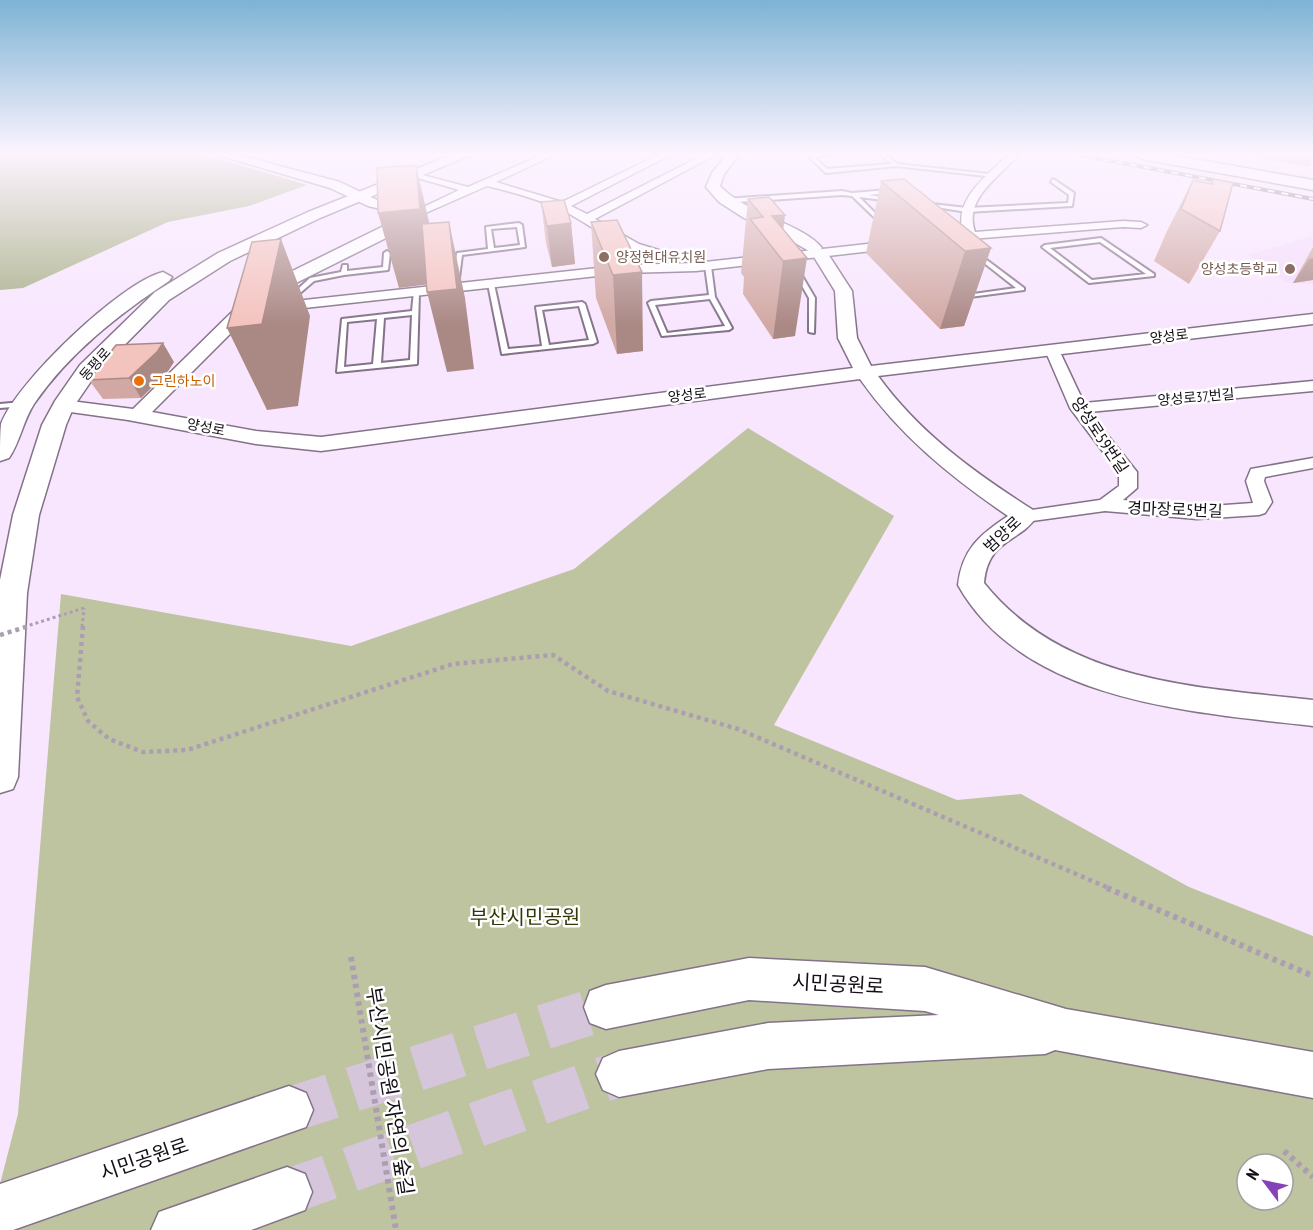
<svg xmlns="http://www.w3.org/2000/svg" width="1313" height="1230" font-family="'PT Sans Narrow','Noto Sans KR',sans-serif">
<style>
.built{fill:#f4dcfb}
.green{fill:#bec4a0;fill-rule:evenodd}
.forest{fill:#aab189}
.lines{fill:none;stroke-linecap:round;stroke-linejoin:round}
.secondary-tunnel{stroke:#d6c6db;stroke-width:45;stroke-dasharray:45 22;stroke-linecap:butt}
.service-casing{stroke:#837288;stroke-width:4}
.minor-casing{stroke:#837288;stroke-width:3}
.tertiary-casing{stroke:#837288;stroke-width:3}
.secondary-casing{stroke:#837288;stroke-width:3}
.primary-casing{stroke:#837288;stroke-width:3}
.path-far2{stroke:#ac9eb1;stroke-width:3;stroke-dasharray:3 3;stroke-linecap:butt}
.path-far1{stroke:#ac9eb1;stroke-width:4.5;stroke-dasharray:4 4;stroke-linecap:butt}
.path{stroke:#ac9eb1;stroke-width:6;stroke-dasharray:4.5 4.5;stroke-linecap:butt}
.service{fill:#fff;fill-rule:evenodd}
.minor{fill:#fff;fill-rule:evenodd}
.tertiary{fill:#fff;fill-rule:evenodd}
.secondary{fill:#fff;fill-rule:evenodd}
.primary{fill:#fff;fill-rule:evenodd}
.rail-casing{stroke:#776c7b;stroke-width:4}
.rail{stroke:#fff;stroke-width:2;stroke-dasharray:7;stroke-linecap:butt}
.path-bridge-far1{stroke:#ac9eb1;stroke-width:3;stroke-dasharray:3 3;stroke-linecap:butt}
.path-bridge{stroke:#ac9eb1;stroke-width:4.5;stroke-dasharray:4 4;stroke-linecap:butt}
.wall{fill:#d1a8a3}
.shaded-wall{fill:#aa8884}
.building{fill:#f3c3bd;stroke:#aa8884;stroke-width:1.5}
.education-dot{fill:#8d6e63;stroke:#fff;stroke-width:2}
.food-dot{fill:#e8710a;stroke:#fff;stroke-width:2}
.labels{text-anchor:middle;dominant-baseline:central;stroke-width:5;stroke-linejoin:round;paint-order:stroke}
.far-education-label{font-size:14px;fill:#785e54;stroke:#fff;text-anchor:start}
.far-street-label{font-size:14px;fill:#140e16;stroke:#fff}
.far-food-label{font-size:14px;fill:#c56008;stroke:#fff;text-anchor:start}
.street-label{font-size:16px;fill:#140e16;stroke:#fff}
.near-park-label{font-size:20px;fill:#333806;stroke:#fff}
.near-street-label{font-size:20px;fill:#140e16;stroke:#fff}
</style>
<rect width="100%" height="100%" fill="#f8e6fe"/>
<path class="built" d="M1313 236V284L1287 283 1248 255Z"/>
<path class="green" d="M748 428 894 516 774 725 957 800 1021 794 1189 887 1313 936V1230H0V1184L18 1114 61 594 351 646 574 569ZM1247 1164H1283V1200H1247Z"/>
<path class="forest" d="M0 154H203L307 185 249 206 168 222 23 288 0 290Z"/>
<g class="lines">
<path class="secondary-tunnel" d="M289 1110 606 1007
M287 1192 619 1074"/>
<g class="service-casing">
<path id="service" d="M820 154H836L814 157 827 169 892 164 880 154H885L897 164 998 175 995 177 896 166 826 173 808 156Z
M1053 179 1074 193 1072 206 967 212 923 205 911 214 874 217 852 196 842 195 725 203 722 201 725 199 842 191 852 193 911 188 921 196 923 203 967 208 1068 203 1069 195 1051 182ZM910 192 917 198 918 204 910 210 875 213 859 197 891 201 893 198 868 195Z
M519 223 522 225 525 247 462 255 459 278 454 279 457 253 488 249 486 227ZM517 227 520 245 494 248 491 229Z
M1101 238 1154 274V276L1089 283 1042 247 1045 245ZM1100 242 1146 274 1092 280 1050 248Z
M387 251 390 253 388 270 344 275 314 281 293 299 288 298 310 278 341 272 343 265H347V271L383 267 384 253Z
M976 252 1024 288V290L962 298 958 294 959 293H963L966 295 1016 288 974 255V253Z
M708 264 711 266 715 297 732 328 729 330 662 336 648 303 651 301 709 295 705 266ZM710 299 725 326 667 333 655 305Z
M794 269H798L815 298 814 333 809 332V298L793 270Z
M491 282 494 284 508 349 542 346 536 307 582 302 585 304 597 342 593 344 502 354 488 284ZM579 306 589 340 549 345 542 310Z
M414 291 419 292 417 364 337 372 342 319 412 311ZM412 315 410 360 381 363 384 318ZM377 319 373 364 344 367 347 322Z
M22 402H25V406L0 408V404Z"/>
</g>
<g class="minor-casing">
<path id="minor" d="M544 154H556L496 182 562 202 660 154H672L571 206 587 214 705 154H717L595 219 639 244 665 252 684 253V259C644 268 596 227 562 210 538 199 512 192 487 186L421 215 411 213 459 190 411 176V172L468 187Z
M1009 154H1019C1000 177 963 198 975 232L1123 221 1141 222 1147 225 1141 228 1123 227 945 241V237L963 233C953 199 987 176 1009 154Z
M894 241 900 245 898 248 696 271 625 273 277 311 270 307 277 303 625 265 696 263Z
M1052 346 1059 350 1084 403 1313 381V391L1089 412 1137 472V488L1123 500 1197 507 1253 503 1246 481 1251 469 1313 458V468L1265 477 1264 481 1272 502 1265 513 1259 515 1197 519 1105 511 1025 522 1018 520 1016 516 1018 512 1100 500 1119 486V473L1070 408 1045 350Z"/>
</g>
<g class="tertiary-casing">
<path id="tertiary" d="M215 154H234L340 182 377 200 422 210 424 213 410 226 278 292 249 315 152 412 256 431 321 437 853 368 838 338 835 291 814 257 822 252 828 254 852 291 857 338 871 366 1313 314V324L878 376C919 433 975 473 1033 510L1037 516C1020 543 988 538 984 583 1064 683 1196 687 1313 700V726C1194 712 1024 703 958 585 962 550 979 535 1008 516 951 477 900 436 860 379L321 451 256 444 128 420 56 410 53 406 56 402 63 400 133 409 237 307 266 284 406 215 368 206 330 188Z
M715 154H737L738 156 724 174 720 186C749 216 802 223 822 248L819 251H809L783 236 744 218 719 202 706 187 712 173 724 158Z"/>
</g>
<g class="secondary-casing">
<path id="secondary" d="M454 154H473L320 218 230 261 169 300 96 374 74 406 66 425 39 515 27 593 18 777 13 789 0 793V580L13 515 42 425 55 401 80 365 155 292 218 253 308 212Z
M163 272 172 277 169 281C118 315 69 353 34 404 23 421 20 442 9 458L0 461C0 449 0 434 1 424 16 383 121 282 163 272Z
M749 958 925 967 1066 1009 1313 1052V1098L1055 1050 1045 1054 768 1069 619 1097 603 1090 596 1074 603 1058 619 1051 768 1023 939 1015 925 1011 749 1000 606 1029 590 1023 584 1007 590 991 606 985Z
M289 1086 306 1093 313 1110 306 1127 13 1230H0V1184Z
M287 1167 305 1174 312 1192 305 1210 251 1230H151L159 1212Z"/>
</g>
<g class="primary-casing">
<path id="primary" d="M1134 154H1166L1313 180V190L1142 159Z"/>
</g>
<path class="path-far2" d="M82 627 84 608"/>
<path class="path-far1" d="M83 626 77 697 88 721 109 739 143 752 187 750 453 664 553 655 608 691 738 729 1111 889"/>
<path class="path" d="M1107 888 1313 976
M351 957 396 1230
M1284 1151 1313 1177"/>
<use href="#service" class="service"/>
<use href="#minor" class="minor"/>
<use href="#tertiary" class="tertiary"/>
<use href="#secondary" class="secondary"/>
<use href="#primary" class="primary"/>
<g class="rail-casing">
<path id="rail" d="M1075 154 1313 199"/>
</g>
<use href="#rail" class="rail"/>
<path class="path-bridge-far1" d="M24 627 84 608"/>
<path class="path-bridge" d="M0 635 29 626"/>
</g>
<path class="wall" d="M1261 154H1313V160L1309 167 1259 158Z
M1213 179 1220 231 1189 284 1154 261 1167 231 1193 180 1211 183Z
M881 181 991 248 964 326 940 329 866 253Z
M748 199 783 229 795 336 773 339 743 294 744 277 741 273Z
M541 202 571 223 575 264 552 267 546 243Z
M617 220 643 351 617 354 596 298 591 222Z
M1313 247V280L1293 283Z
M174 362 168 371 141 398 103 399 89 380Z"/>
<path class="shaded-wall" d="M416 165 432 235 438 283 399 288 378 213Z
M785 215 780 256 772 216Z
M449 222 465 298 474 369 447 372 427 292Z
M571 223 575 264 552 267 547 226Z
M281 239 310 316 298 406 267 410 227 328Z
M991 248 964 326 940 329 965 251Z
M807 258 795 336 773 339 783 261Z
M1313 258V280L1293 283 1309 259Z
M642 272 643 351 617 354 613 275Z
M163 343 174 362 168 371 141 398 129 378Z"/>
<path class="building" d="M416 165 420 209 378 213 377 168Z
M904 179 991 248 965 251 881 181Z
M1213 179 1233 183 1220 231 1181 209 1193 180 1212 184Z
M769 197 785 215 772 216 807 258 783 261 750 219 763 217 748 199Z
M564 200 571 223 547 226 541 202Z
M617 220 642 272 613 275 591 222Z
M449 222 457 289 427 292 422 224Z
M281 239 262 324 227 328 252 242Z
M163 343 157 352 129 378 89 380 116 345Z"/>
<linearGradient id="sky" x2="0" y2="1"><stop stop-color="#7db3d4"/><stop offset="0.47" stop-color="#fcf4ff"/><stop offset="1" stop-color="#fcf4ff" stop-opacity="0"/></linearGradient>
<rect width="1313" height="326" fill="url(#sky)"/>
<g class="education-dot">
<circle cx="604" cy="257" r="6"/>
<circle cx="1290" cy="269" r="6"/>
</g>
<circle class="food-dot" cx="139" cy="381" r="6"/>
<g class="labels">
<g class="far-education-label">
<text x="616" y="257">양정현대유치원</text>
<text x="1278" y="269" text-anchor="end">양성초등학교</text>
</g>
<g class="far-street-label">
<text transform="translate(1169 336) rotate(-7)">양성로</text>
<text transform="translate(95 364) rotate(-49)">동평로</text>
<text transform="translate(687 395) rotate(-7)">양성로</text>
<text transform="translate(1196 397) rotate(-5)">양성로37번길</text>
<text transform="translate(206 427) rotate(11)">양성로</text>
</g>
<g class="far-food-label">
<text x="151" y="381">그린하노이</text>
</g>
<g class="street-label">
<text transform="translate(1100 435) rotate(56)">양성로59번길</text>
<text transform="translate(1175 509) rotate(2)">경마장로5번길</text>
<text transform="translate(1002 534) rotate(-43)">범양로</text>
</g>
<g class="near-park-label">
<text x="525" y="917">부산시민공원</text>
</g>
<g class="near-street-label">
<text transform="translate(838 984) rotate(3)">시민공원로</text>
<text transform="translate(390 1091) rotate(81)">부산시민공원 자연의 숲길</text>
<text transform="translate(144 1159) rotate(-19)">시민공원로</text>
</g>
</g>
<g transform="translate(1265 1182) rotate(302)"><circle r="28" fill="#ffffff" stroke="#a19fa2" stroke-width="1.5"/>
<path d="M0-4.5L10 22L0 15L-10 22Z" fill="#8444b8"/>
<text y="-9" font-size="16" font-weight="bold" text-anchor="middle" fill="#140e16">N</text>
</g>
</svg>
